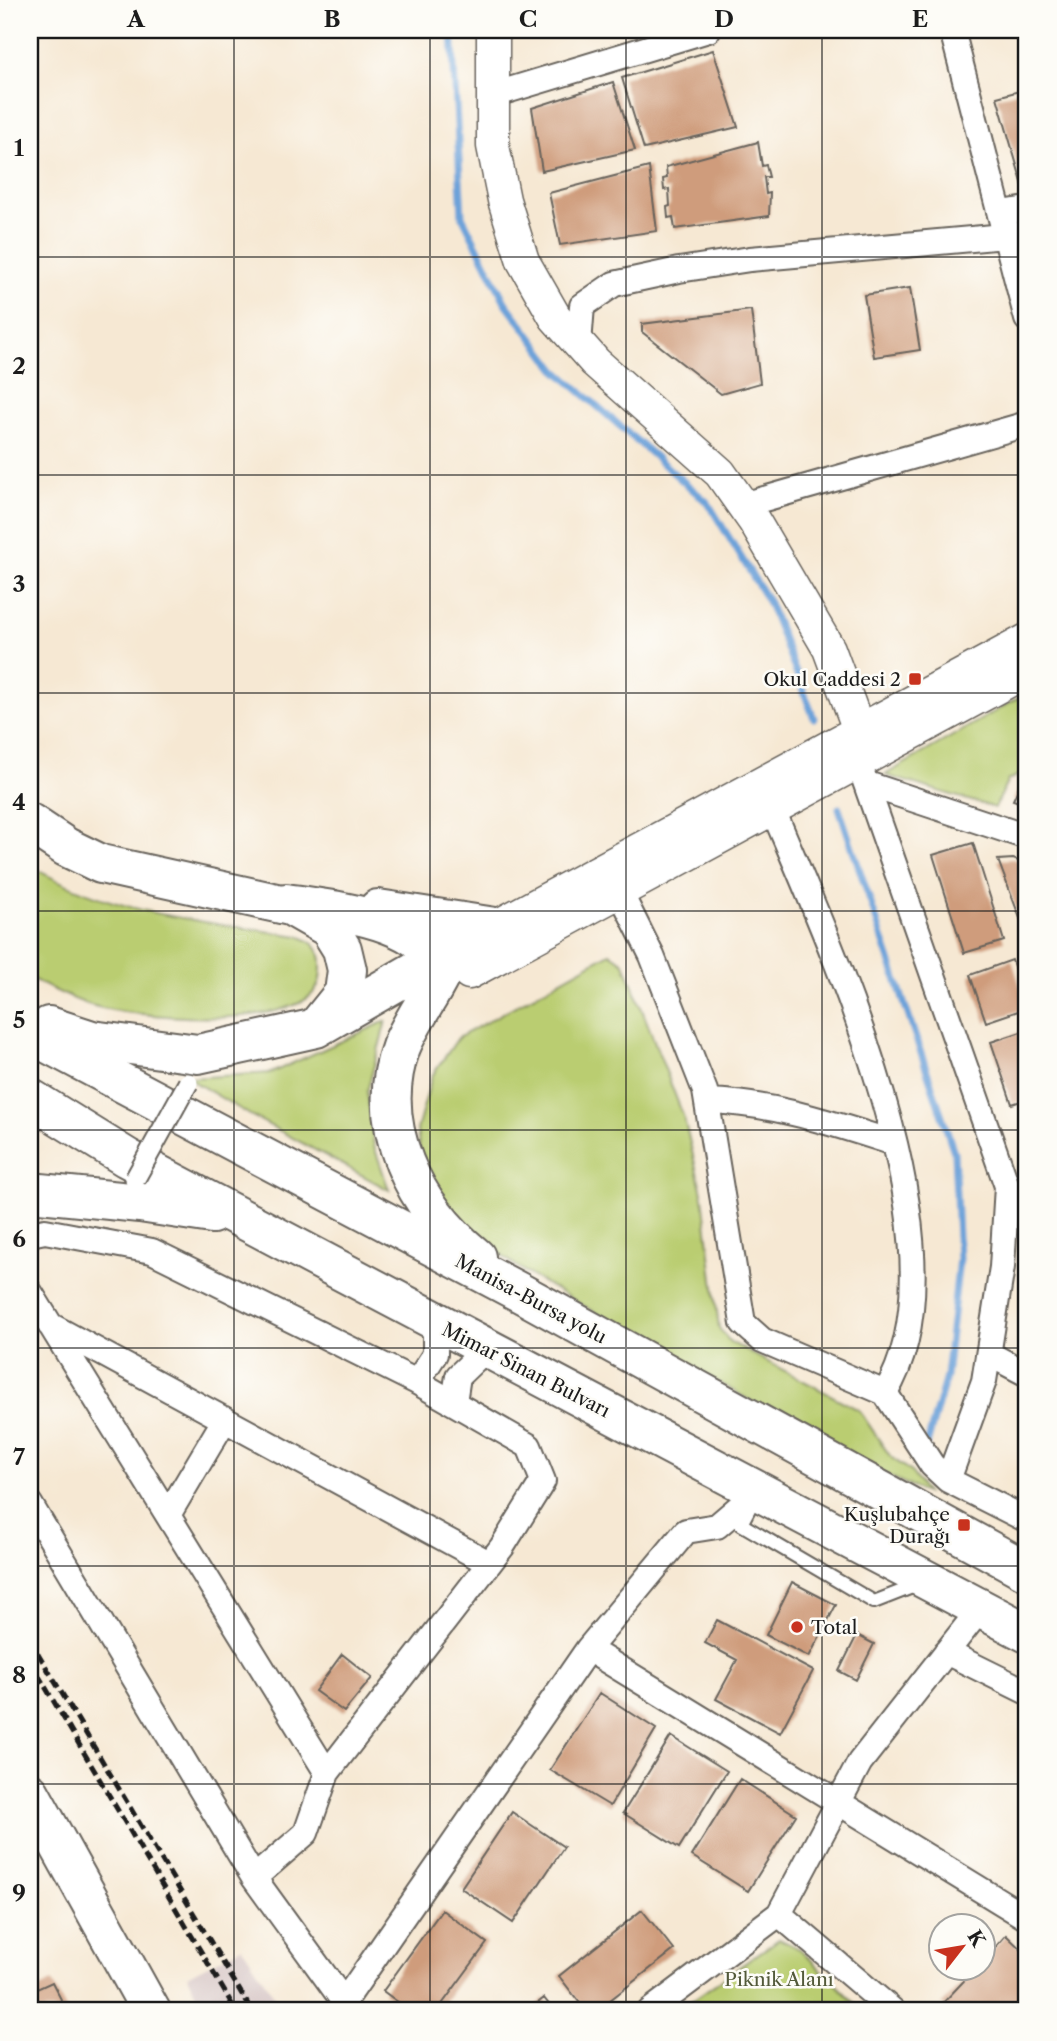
<svg xmlns="http://www.w3.org/2000/svg" width="1057" height="2041" font-family="'Libre Caslon Text',serif">
<style>
.industrial{fill:#d2bfc0}
.green{fill:#bacd71;stroke:#6b7446;stroke-width:2}
.lines{fill:none;stroke-linecap:round;stroke-linejoin:round}
.stream{stroke:#6da2d9;stroke-width:7}
.building{fill:#cf9c7c}
.service-casing{stroke:#68635c;stroke-width:16}
.minor-casing{stroke:#68635c;stroke-width:28}
.tertiary-casing{stroke:#68635c;stroke-width:35}
.primary-casing{stroke:#68635c;stroke-width:42}
.trunk-casing{stroke:#68635c;stroke-width:42}
.service{stroke:#fff;stroke-width:12}
.minor{stroke:#fff;stroke-width:24}
.tertiary{stroke:#fff;stroke-width:32}
.primary{stroke:#fff;stroke-width:38}
.trunk{stroke:#fff;stroke-width:38}
.rail{stroke:#1c1c1c;stroke-width:5;stroke-dasharray:10 5;stroke-linecap:butt}
.pedestrian-bridge-casing{stroke:#68635c;stroke-width:23;stroke-linecap:butt}
.pedestrian-bridge{stroke:#fff;stroke-width:19}
.grid{fill:none;stroke:#1c1c1c;stroke-width:2;stroke-opacity:0.55}
.poi-dot{fill:#c8321e;stroke:#fdfcf7;stroke-width:2.5}
.labels{text-anchor:middle;dominant-baseline:central;stroke-width:5;stroke-linejoin:round;paint-order:stroke}
.poi-label{font-size:19px;fill:#1c1c1c;stroke:#fdfcf7;text-anchor:end}
.street-label{font-size:19px;fill:#1c1c1c;stroke:#fdfcf7}
.park-label{font-size:19px;fill:#535a3a;stroke:#fdfcf7}
.neatline{fill:none;stroke:#1c1c1c;stroke-width:2.5}
.grid-label{font-size:23px;text-anchor:middle;font-weight:bold;fill:#1c1c1c}
</style>
<rect width="100%" height="100%" fill="#fdfcf7"/>
<filter id="ink" filterUnits="userSpaceOnUse"><feTurbulence type="fractalNoise" baseFrequency=".0143" numOctaves="2"/><feDisplacementMap in="SourceGraphic" scale="14" xChannelSelector="R" yChannelSelector="G"/><feConvolveMatrix kernelMatrix="1 2 1 2 8 2 1 2 1" color-interpolation-filters="sRGB"/></filter>
<filter id="wash" filterUnits="userSpaceOnUse"><feTurbulence type="fractalNoise" baseFrequency=".00686" numOctaves="4" result="noise"/><feDisplacementMap in="SourceGraphic" scale="28" xChannelSelector="R" yChannelSelector="G"/><feGaussianBlur stdDeviation="1.57" result="paint"/><feColorMatrix in="noise" values="0 0 0 0 0 0 0 0 0 0 0 0 0 0 0 0 0 1.4 0 .05"/><feComposite in="paint" operator="in"/></filter>
<g filter="url(#wash)">
<rect width="100%" height="100%" fill="#f6e8d3"/>
<path class="industrial" d="M242 1947 284 2011H204L187 1976Z"/>
<path class="green" d="M1027 693V771L1008 780 995 808 885 775Z
M30 866C117 916 202 921 299 936 311 941 321 948 321 963 321 973 321 985 313 993 281 1029 137 1018 94 1006 72 1000 50 988 30 978Z
M610 953 624 963 684 1118 703 1197 719 1328 730 1342 859 1410 890 1456 912 1473 926 1493 860 1463 530 1275 482 1242 442 1199 420 1153 417 1130 432 1076 458 1038Z
M386 1021 367 1092 374 1146 389 1190 250 1115 188 1078 271 1073Z
M779 1939 800 1949 863 2011H677Z"/>
<g class="lines">
<path class="stream" d="M452 30 462 216 505 302 557 371 708 503 769 603 814 718
M839 808 954 1152 959 1259 946 1377 927 1444"/>
</g>
<g id="blocks">
<path class="building" d="M713 50 738 127 644 149 622 78Z
M613 82 635 150 542 171 532 108Z
M1027 89V186H1023L997 97Z
M758 142 762 166 766 165 769 177H764L766 194 770 193 769 216 675 229 673 217 668 218 667 207 670 206 669 189 664 190 663 179 667 178 666 167Z
M649 167 657 231 560 245 549 193Z
M910 288 920 350 874 357 864 295Z
M751 310 760 383 721 394 642 332V324Z
M1027 782V805L1013 800 1019 787Z
M973 843 1004 941 964 953 933 855Z
M1013 859 1027 864V917L1021 921 998 860Z
M1012 960 1027 1008 986 1022 970 975Z
M1027 1030V1099L1012 1104 991 1042Z
M792 1582 836 1605 809 1657 766 1635Z
M717 1620 813 1671 780 1733 716 1699 737 1660 705 1643Z
M857 1635 874 1644 856 1680 839 1671Z
M342 1654 372 1678 344 1712 315 1691Z
M600 1693 656 1729 610 1806 550 1770Z
M671 1736 727 1771 679 1848 623 1813Z
M740 1779 796 1815 748 1891 692 1856Z
M512 1812 564 1847 513 1923 461 1888Z
M442 1910 487 1943 437 2011H410L383 1991Z
M642 1910 674 1950 596 2011H586L559 1976Z
M1006 1935 1027 1955V2002L1019 2011H950L942 2004 976 1968H984V1960Z
M52 1982 67 2011H30V1985L34 1983 37 1989Z
M544 1998 554 2011H528Z"/>
</g>
</g>
<g filter="url(#ink)">
<use href="#blocks" fill-opacity="0" stroke="#68635c" stroke-width="2"/>
<g class="lines">
<g class="service-casing">
<path id="service" d="M750 1507 741 1524 874 1602 920 1584"/>
</g>
<g class="minor-casing">
<path id="minor" d="M952 30 1027 319
M493 95 708 30
M1002 213 1027 209
M579 344 582 306 614 284 679 270 750 259 1027 234
M743 505 1027 424
M859 764 1007 1186 1002 1267 984 1381 948 1480
M867 784 1027 837
M773 810C832 950 972 1251 885 1393
M620 892 652 956 705 1091 743 1323 762 1340 885 1393 932 1465 948 1480 1027 1520
M707 1101C774 1103 831 1123 894 1143
M30 1234 45 1231 152 1251 417 1382 529 1446 543 1481 502 1547 327 1773 306 1833 254 1878
M30 1292 327 1773
M50 1325 489 1563
M989 1354 1027 1374
M417 1382 435 1354V1323
M454 1402 458 1376 487 1348
M30 1504 254 1878 344 2002 588 1649 686 1531 717 1526 758 1491
M168 1515 225 1419
M588 1649 1027 1918
M946 1652 1027 1692
M30 1847H31
M779 1914 893 2011
M650 2011 779 1914 860 1762 981 1608"/>
</g>
<g class="tertiary-casing">
<path id="tertiary" d="M493 30V146L504 200 523 261 555 317 595 362 720 473 754 521 829 649 859 730V764
M436 959 1027 640
M469 973 1027 671"/>
</g>
<g class="primary-casing">
<path id="primary" d="M30 1793 151 2011"/>
</g>
<g class="trunk-casing">
<path id="trunk" d="M30 823 66 847 101 864 308 910
M286 903C329 910 435 918 440 976 428 1000 411 1022 401 1047 372 1125 415 1208 476 1257
M294 908 329 928 342 949 347 970 344 993 319 1024
M378 909 495 927
M49 1026 92 1040 198 1054 316 1028 436 959
M30 1034 519 1292 1027 1571
M30 1098 127 1158 1027 1633
M30 1192 140 1203 212 1214"/>
</g>
<use href="#service" class="service"/>
<use href="#minor" class="minor"/>
<use href="#tertiary" class="tertiary"/>
<use href="#primary" class="primary"/>
<use href="#trunk" class="trunk"/>
<path class="rail" d="M30 1640 252 2011
M30 1661 236 2011"/>
<g class="pedestrian-bridge-casing">
<path id="pedestrian-bridge" d="M135 1179 188 1083"/>
</g>
<use href="#pedestrian-bridge" class="pedestrian-bridge"/>
</g>
</g>
<path class="grid" d="M234 30V2011M430 30V2011M626 30V2011M822 30V2011M30 257H1027M30 475H1027M30 693H1027M30 911H1027M30 1130H1027M30 1348H1027M30 1566H1027M30 1784H1027"/>
<g class="poi-dot">
<rect x="908" y="672" width="14" height="14" rx="3.5"/>
<rect x="957" y="1518" width="14" height="14" rx="3.5"/>
<circle cx="797" cy="1627" r="7"/>
</g>
<g class="labels">
<g class="poi-label">
<text x="901" y="679">Okul Caddesi 2</text>
<text x="950" y="1514">Kuşlubahçe<tspan x="950" dy="22">Durağı</tspan></text>
<text x="811" y="1627" text-anchor="start">Total</text>
</g>
<g class="street-label">
<text transform="translate(531 1299) rotate(28)">Manisa-Bursa yolu</text>
<text transform="translate(526 1370) rotate(27)">Mimar Sinan Bulvarı</text>
</g>
<g class="park-label">
<text x="779" y="1979">Piknik Alanı</text>
</g>
</g>
<rect width="1057" height="2041" fill="none" stroke="#fdfcf7" stroke-width="77"/>
<g transform="translate(962 1947) rotate(59)"><circle r="33" fill="#fdfcf7" stroke="#a3a29f" stroke-width="2"/>
<path d="M0-5L12 26L0 18L-12 26Z" fill="#c8321e"/>
<text y="-10" font-size="19" font-weight="bold" text-anchor="middle" fill="#1c1c1c">K</text>
</g>
<rect x="38" y="38" width="980" height="1964" class="neatline"/>
<g class="grid-label">
<text x="136" y="27">A</text>
<text x="332" y="27">B</text>
<text x="528" y="27">C</text>
<text x="724" y="27">D</text>
<text x="920" y="27">E</text>
<text x="19" y="156">1</text>
<text x="19" y="374">2</text>
<text x="19" y="592">3</text>
<text x="19" y="810">4</text>
<text x="19" y="1028">5</text>
<text x="19" y="1247">6</text>
<text x="19" y="1465">7</text>
<text x="19" y="1683">8</text>
<text x="19" y="1901">9</text>
</g>
</svg>
